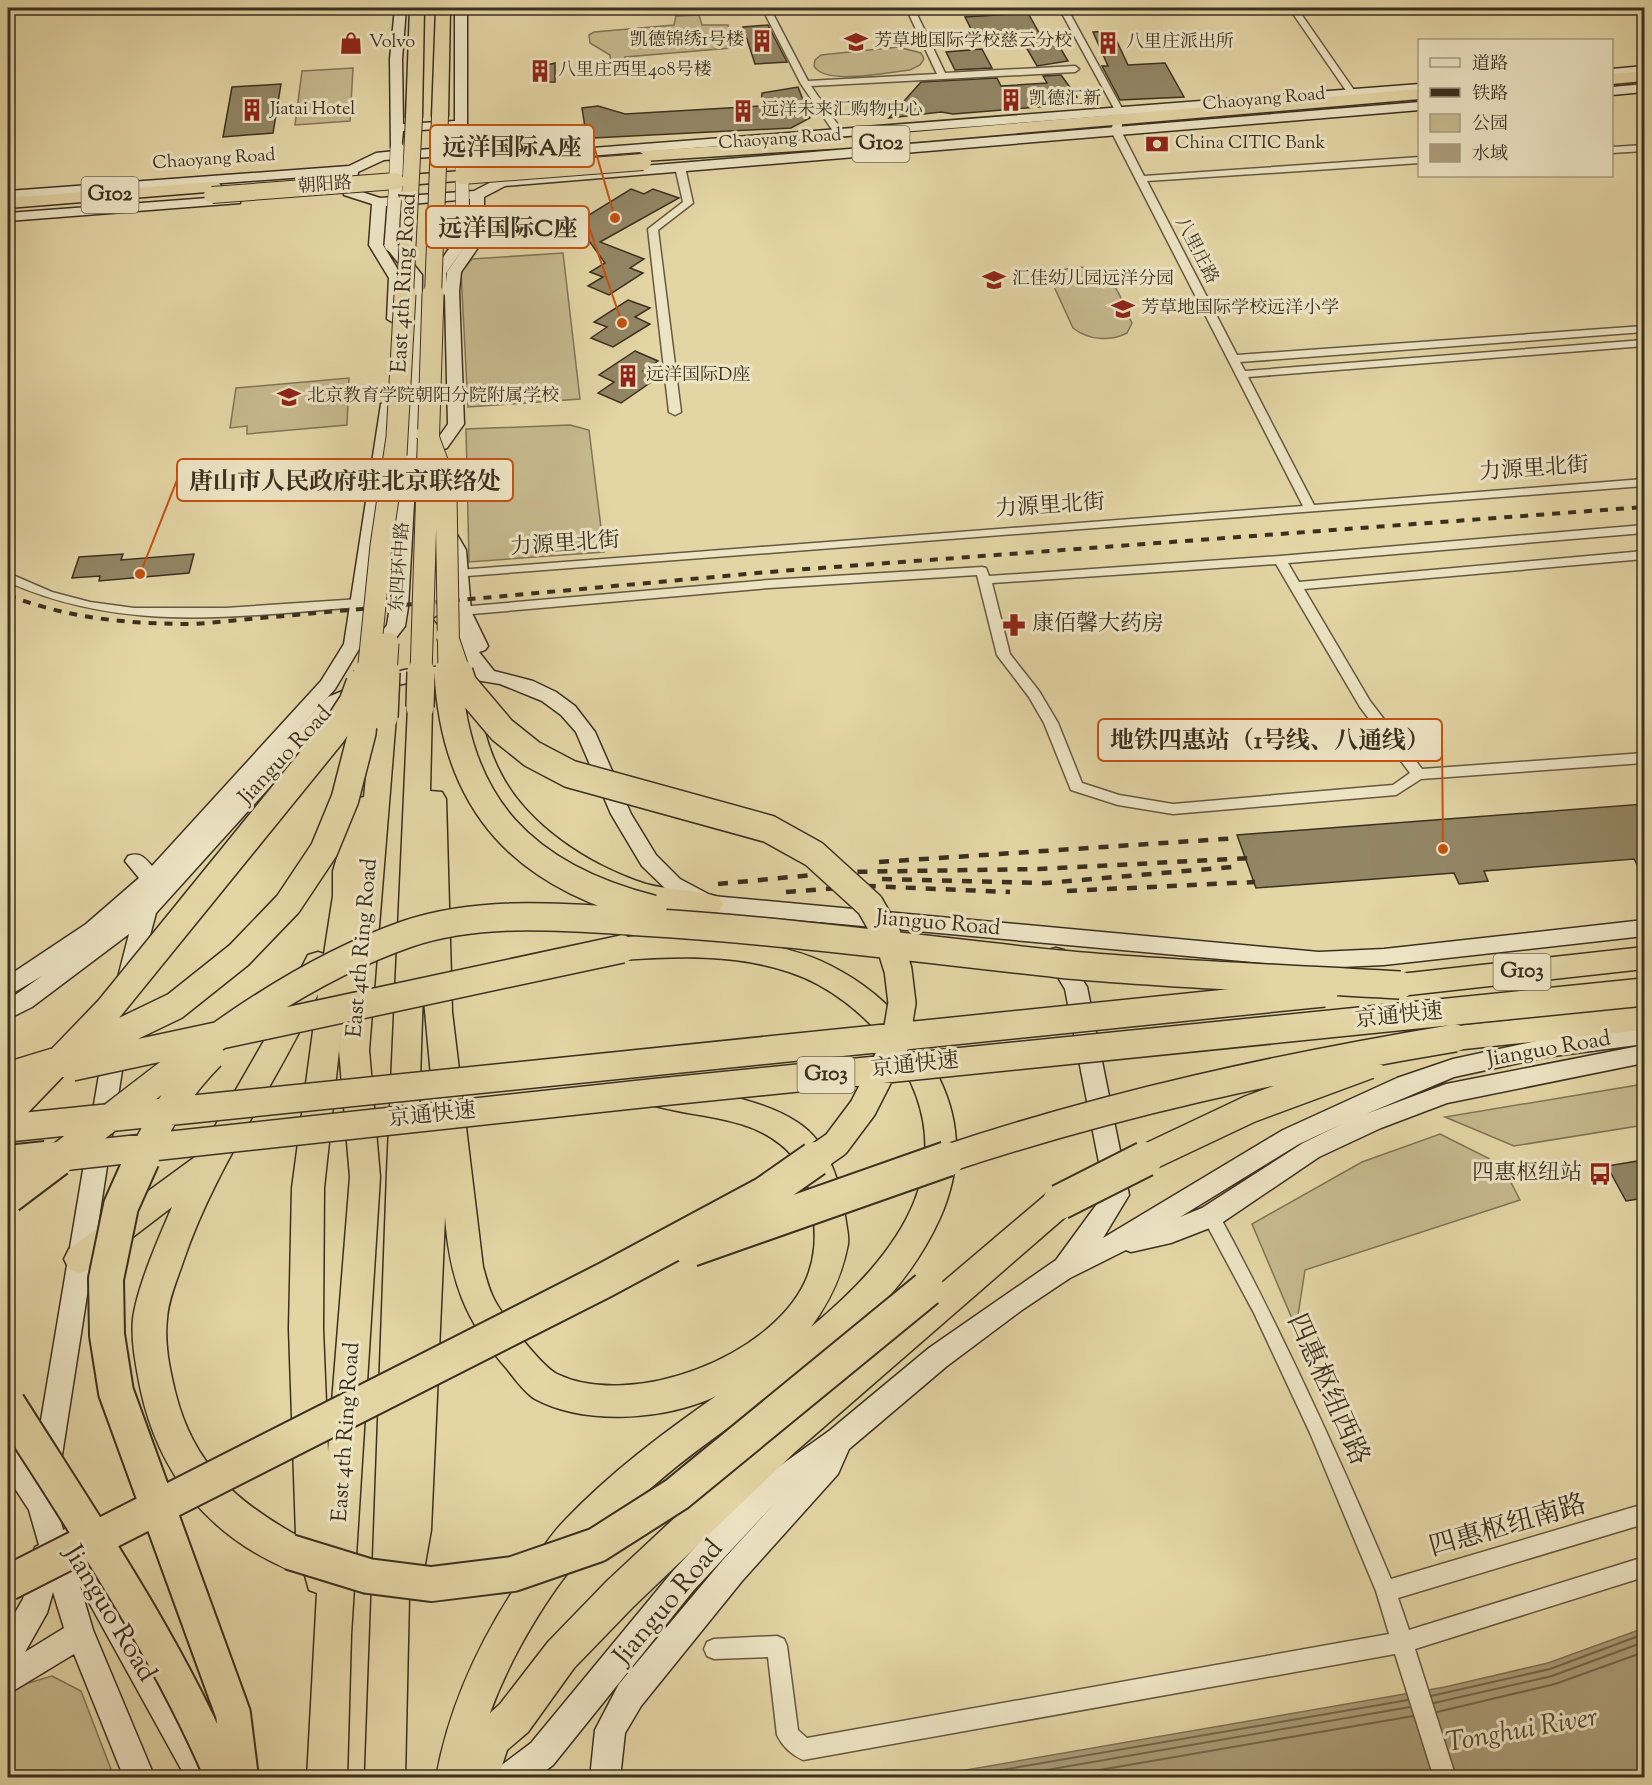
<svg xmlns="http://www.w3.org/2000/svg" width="1652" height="1785" font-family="'Sorts Mill Goudy','Noto Serif SC',serif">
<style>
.green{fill:#c7b98e;stroke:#817457;stroke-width:1.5}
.water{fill:#ab9d78;stroke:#7e7155;stroke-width:1.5}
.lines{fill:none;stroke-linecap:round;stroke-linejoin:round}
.shore{stroke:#73664c;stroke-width:2}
.building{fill:#938665;stroke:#3b3020;stroke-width:1.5}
.street-casing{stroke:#655941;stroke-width:3}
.secondary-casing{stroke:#3b3020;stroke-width:3}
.highway-casing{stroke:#3b3020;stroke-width:3}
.street{fill:#ede4c4;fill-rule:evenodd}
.secondary{fill:#ede4c4;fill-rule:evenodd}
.highway{fill:#e4d5a5;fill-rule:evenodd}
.rail-far1{stroke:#3b3020;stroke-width:4;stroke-dasharray:8 8;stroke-linecap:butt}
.rail{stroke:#3b3020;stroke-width:4.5;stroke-dasharray:10 10;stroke-linecap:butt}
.secondary-bridge-casing{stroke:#3b3020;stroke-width:14;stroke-linecap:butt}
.highway-bridge-far3-casing{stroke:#3b3020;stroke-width:18;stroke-linecap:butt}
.highway-bridge-far2-casing{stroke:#3b3020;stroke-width:23;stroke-linecap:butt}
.highway-bridge-far1-casing{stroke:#3b3020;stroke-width:30;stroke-linecap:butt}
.highway-bridge-casing{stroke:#3b3020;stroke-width:38;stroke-linecap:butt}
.secondary-bridge{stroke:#ede4c4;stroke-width:13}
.highway-bridge-far3{stroke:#e4d5a5;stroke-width:16}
.highway-bridge-far2{stroke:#e4d5a5;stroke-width:21}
.highway-bridge-far1{stroke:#e4d5a5;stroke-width:27}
.highway-bridge{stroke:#e4d5a5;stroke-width:34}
.labels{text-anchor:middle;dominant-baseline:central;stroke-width:6;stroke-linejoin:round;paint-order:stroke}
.far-poi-label{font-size:18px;fill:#3b3020;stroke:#ede4c4;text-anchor:start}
.far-street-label{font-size:18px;fill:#3b3020;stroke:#ede4c4}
.shield{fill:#ede4c4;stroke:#706651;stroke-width:1.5}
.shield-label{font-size:21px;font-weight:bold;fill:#3b3020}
.street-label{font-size:22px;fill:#3b3020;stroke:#ede4c4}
.poi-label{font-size:22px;fill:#3b3020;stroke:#ede4c4;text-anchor:start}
.near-street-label{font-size:27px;fill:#3b3020;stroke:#ede4c4}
.near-water-label{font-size:28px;font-style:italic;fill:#574b36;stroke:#ede4c4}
.leader{fill:none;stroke:#c55110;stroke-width:2}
.callout-dot{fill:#c55110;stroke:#ede4c4;stroke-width:2}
.callout{fill:#ede4c4;stroke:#c55110;stroke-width:2}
.callout-label{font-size:24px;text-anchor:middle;font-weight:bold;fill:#3b3020}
</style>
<rect width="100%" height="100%" fill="#e4d5a5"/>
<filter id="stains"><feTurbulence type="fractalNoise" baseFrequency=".00333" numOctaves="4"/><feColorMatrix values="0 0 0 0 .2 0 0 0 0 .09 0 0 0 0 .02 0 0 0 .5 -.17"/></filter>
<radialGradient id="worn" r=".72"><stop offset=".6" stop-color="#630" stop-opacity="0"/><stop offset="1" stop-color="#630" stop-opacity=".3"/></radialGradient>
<path class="green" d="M699 15 702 25H728L731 48 625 57 623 73 612 74 610 55 590 43 589 35 594 32 674 25 676 16Z
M898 47 921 53 924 59 920 65 910 70C889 72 825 86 814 66L815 60 821 55Z
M353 68 350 121 295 125 302 71Z
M563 253 580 399 468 407 461 272 472 259Z
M1075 267C1114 266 1118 294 1132 323L1127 333C1110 342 1088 340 1073 328L1051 280 1058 271Z
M349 378 347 425 247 434V426L230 428 236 388Z
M570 425 589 430 604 552 469 562 466 429Z
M1644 1084V1125L1514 1146 1445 1117Z
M1440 1134 1502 1165 1520 1200 1305 1270 1296 1328 1252 1224 1362 1162Z
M52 1676 81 1691 114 1777 8 1778V1689Z"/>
<path class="water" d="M1644 1628V1772L1626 1777 920 1778 1445 1687 1548 1663Z"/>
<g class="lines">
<path class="shore" d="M1431 1696 1550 1669 1644 1634
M1434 1703 1552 1676 1644 1642
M1437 1712 1555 1684 1644 1652
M955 1778 1408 1700
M1000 1778 1410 1707
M1053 1778 1413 1716"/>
</g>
<path class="building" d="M1028 13 1046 45 1058 44 1068 61 1037 66 1016 30 973 33 965 17Z
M768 25 787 62 755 64 743 27Z
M1112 31 1128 65 1165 63 1184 97 1120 100 1102 66H1108L1093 32Z
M982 49 992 68 955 70 946 52Z
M555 63V82H535L533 64 543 66Z
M1061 75 1077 97 1062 105 953 114 941 112 889 118 921 82 997 78 1001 86 1047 83 1043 76Z
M281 84 273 133 223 137 232 87Z
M798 87 810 118 791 128 593 138 586 134 582 108 598 106 625 114 761 106 762 93Z
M631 189 644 194 653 189 679 198 600 242 644 259 630 268 643 273 609 295 588 286 603 277 590 272 605 263 576 223Z
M628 300 650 308 635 317 650 324 613 347 591 338 607 327 594 322Z
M635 351 658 361 643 371 657 378 621 403 598 393 614 382 599 375Z
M123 554 121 560 194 554 189 573 99 581 100 576 72 578 79 557Z
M1644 804V878L1634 859 1484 871 1488 881 1459 884 1454 873 1256 888 1237 835Z
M1644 1160V1198L1626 1201 1607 1166Z"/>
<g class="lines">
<g class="street-casing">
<path id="street" d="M762 8H770L808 81 937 74 906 8H914L945 73 1075 66 1079 69 1075 72 811 86 845 135 840 138 837 137 801 84Z
M1059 8H1067L1124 112 1121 131 1144 176 1420 157V163L1147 181 1237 355 1644 326V332L1240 362 1245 371 1644 340V346L1248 377 1314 505 1644 479V486L454 577 452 574 458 570 1303 506 1111 131 1116 112Z
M1289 8H1297L1356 93 1355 95H1349Z
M1644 145V151L1612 153V147Z
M680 164 685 167 693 203 658 230 681 412 675 415 669 412 648 229 683 202 675 167Z
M1644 525V533L1288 563 1299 582 1644 551V559L1304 589 1370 701 1422 769 1644 753V763L1421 779 1396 795 1173 814 1118 805 1071 790 1044 723 1029 697 997 655 977 575 769 588 460 615 454 611 460 607 769 580 982 567 986 568 989 576 1280 556ZM1276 564 1360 707 1410 773 1393 785 1173 804 1119 795 1082 783 1058 723 1039 691 1010 654 992 583Z
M8 573 52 592 90 602 134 608H226L360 599 366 603 360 607C236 616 125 634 8 582Z
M1211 1208 1217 1211C1282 1331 1338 1454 1391 1579L1644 1504V1524L1398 1598 1409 1630 1644 1557V1577L1415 1649 1456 1778H1434L1395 1654 803 1760C792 1755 782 1746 777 1735L768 1657 714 1659 707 1656 704 1649 707 1642 714 1639 777 1636 784 1639 787 1646 798 1730 807 1738 1389 1634 1376 1591 1310 1433 1254 1313 1202 1216 1205 1211Z"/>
</g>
<g class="secondary-casing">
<path id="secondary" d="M395 8H406L402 59 403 124 455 121V8H467V143L461 147 456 146 455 128 403 131 401 151 477 146 503 155 1420 84V92L509 162V177L1420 102V110L505 186 484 197V239L461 272 459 291 464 424 447 448 441 450 433 445 448 424 445 295 438 298 431 294 432 273 458 236H468L470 239 446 273V283L447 272 470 239V199L386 206 383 245 403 278 401 319 394 323 387 319 389 278 369 245 372 204 344 195 345 174 8 199V191L349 166 376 153 395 151 391 148 390 59ZM476 154 495 161V180L474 191 380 198 356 190 358 172 384 160Z
M1644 66V73L1612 75V69Z
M1644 84V92L1612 95V87Z
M235 196 240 197V203L8 221V213Z
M391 241 396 242 422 275 421 381 408 607 405 626 379 660H365L363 656 387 625 390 607 405 381 408 275 384 245Z
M389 399 397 404 362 644 335 689 288 741 328 697 362 683 404 670 426 667H471L434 619 443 613 449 615 458 625 451 601 449 550 435 525 443 520 449 521 466 550 471 611 488 646 485 650 479 652 494 671 533 681 556 692 575 706 595 732 631 814 656 855 680 879 712 896 1319 952 1384 949 1644 920V936L1384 965 1319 968 709 912 670 893 642 866 611 814 576 732 561 715 542 701 500 684 476 680 426 679 393 686 342 707 156 913 135 991 127 994 119 991 116 985 129 934 32 1007 8 1019V1000L42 976 8 996V976L86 924 139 878 125 861 128 856C140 852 144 857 152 866L321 681 344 644 381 404Z
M1056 948 1064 950 1087 987 1129 1195 1103 1238 1283 1130 1397 1078 1453 1059 1546 1039 1644 1026V1044L1546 1057 1454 1077 1366 1114 1446 1084 1644 1045V1063L1447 1103 1381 1128 1319 1157 1220 1224 1171 1243 1131 1252 1126 1250 1070 1278 1022 1310 947 1366 849 1449 838 1474 742 1581 641 1706 625 1733 620 1778H590L595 1730 619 1684 722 1561 775 1503 693 1591 553 1765 536 1778H495L499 1767 531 1743 673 1571 753 1485 829 1431 929 1348 1056 1260 1105 1193 1065 989 1045 956 1048 950ZM1342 1124 1303 1143 1202 1208 1180 1217 1299 1144Z
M115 1036 123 1038 126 1045 55 1500 63 1530 67 1528 77 1532 103 1570 218 1778H186L80 1586 93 1630 155 1778H124L74 1654 8 1694V1625L23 1599 35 1547 39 1545 29 1510 8 1478V1442L18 1446 33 1468 104 1045 107 1038ZM53 1592 64 1628 25 1652 47 1613Z"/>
</g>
<g class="highway-casing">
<path id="highway" d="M410 8H424L422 117 414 122 406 117Z
M436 8H450L448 116 440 121 432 116Z
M1644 71V81L1612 84V74Z
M1420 89V99L843 148 643 161 635 156 643 151 843 138Z
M462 171 470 176 468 180 396 186 387 181 396 176Z
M213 182 219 183 222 187 219 191 8 208V198Z
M463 676 472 678 475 684C480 714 486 745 500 772 527 826 590 866 646 884 670 891 695 889 719 897L723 904 719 911C695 919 661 909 638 902 527 866 469 799 451 684L454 678Z
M420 699 429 701 432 707 430 791 442 792 446 799 452 1012 483 1267C486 1277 488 1287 493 1297 500 1313 541 1366 557 1374 632 1410 770 1357 805 1282 816 1258 816 1236 813 1211 810 1184 802 1161 780 1144 743 1114 689 1118 646 1103L642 1094 646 1085 657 1082C703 1092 756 1096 797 1122 830 1143 841 1185 846 1222 847 1229 849 1237 848 1244 842 1276 830 1301 811 1327 902 1252 970 1159 890 1047 865 1014 829 985 789 972 735 954 678 956 622 960L612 957 608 949 612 941C664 925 771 939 821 961 874 985 914 1025 939 1078 962 1125 961 1170 940 1218 893 1323 792 1380 703 1446 667 1473 633 1502 602 1534 556 1579 512 1652 490 1713L500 1704 548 1642 607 1581 771 1428 1049 1192 1060 1188 1071 1192 1076 1202 1071 1212 795 1452 633 1607 574 1668 528 1732 507 1750 498 1778H436C450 1700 484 1631 529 1567 541 1551 551 1534 565 1520 610 1473 663 1433 716 1396 667 1420 585 1426 535 1399 524 1392 515 1379 507 1369 465 1321 450 1280 445 1217L431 1530 422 1581 417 1594 409 1597 405 1778H365L387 1172 408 707 411 701ZM423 989 432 1087 424 1090 419 1109Z
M384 709 393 711 396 717 369 1050 380 1177 351 1635 347 1778H307L317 1593 309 1590 302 1565 290 1570C208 1536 158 1473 140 1387 136 1365 131 1342 133 1319 137 1287 159 1237 172 1207L91 1269 80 1273 69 1269 64 1259 69 1249 199 1154 269 1032 308 955 318 952 324 954 333 896V871L352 806 356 799 364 797 372 717 375 711ZM318 994 292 1188 289 1329 296 1535C236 1501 194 1465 176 1395 170 1371 164 1344 167 1319 168 1300 177 1280 183 1262 215 1166 276 1086 318 994ZM342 1023 339 1050 350 1177 328 1452 323 1329 324 1188Z
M1644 947V969L1400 996 1390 993 1386 985 1390 977 1400 974Z
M1644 1006V1030L1455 1050 1445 1046 1440 1038 1445 1030 1455 1026Z"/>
</g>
<use href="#street" class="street"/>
<use href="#secondary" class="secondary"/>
<use href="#highway" class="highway"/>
<path class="rail-far1" d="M8 595C69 619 130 624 195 624L780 571 1644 507"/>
<path class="rail" d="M879 862 1238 838
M882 879 1046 883 1232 867
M718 884 844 872 1039 869 1251 858
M1067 891 1255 882
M786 892 867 886 1010 892"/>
<g class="secondary-bridge-casing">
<path id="secondary-bridge" d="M461 143 462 169
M396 174 397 148
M462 176 463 239
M391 245 396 181"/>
</g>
<g class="highway-bridge-far3-casing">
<path id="highway-bridge-far3" d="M462 176 643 162
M212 195 396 181
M405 295 414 117
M433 295 440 116"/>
</g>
<g class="highway-bridge-far2-casing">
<path id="highway-bridge-far2" d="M427 434 441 472 446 495 449 674
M396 455 405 294
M447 635 460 674
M368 674 381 546 397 437
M386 674 388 643
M421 674 433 294"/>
</g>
<g class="highway-bridge-far1-casing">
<path id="highway-bridge-far1" d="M448 672C455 806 525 877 653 909
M459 672 463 684 502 730 532 754 570 774 769 829 814 854 870 905 887 935 898 970 902 1003 895 1045 863 1108 836 1144 813 1160
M420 707 421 672
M384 717 386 672
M72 1067 622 949
M8 1076 67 1058 175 1006 239 955 288 904 324 850 345 799 362 733 368 672
M8 1114 109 1009 333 733 353 702 360 683
M8 1128 1324 993
M33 1160 650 1093 1644 992
M55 1160C165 1077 275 980 407 934 481 909 564 917 641 922 780 930 919 949 1059 964 1172 975 1286 978 1400 985
M141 1160C157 1123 182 1085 211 1056
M943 1160C1110 1104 1281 1067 1455 1038
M1142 1160 1250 1109 1369 1065"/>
</g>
<g class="highway-bridge-casing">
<path id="highway-bridge" d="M142 1159 121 1206 106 1279 107 1335 116 1392 233 1714 241 1778
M8 1163 46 1159
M8 1196 57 1159
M1060 1202 1145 1159
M691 1249 947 1159
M8 1404C85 1526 166 1644 223 1778
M290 1552 368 1576 431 1584 513 1574 597 1545 677 1494 927 1289
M8 1583 605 1280 765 1194 815 1159"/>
</g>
<use href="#secondary-bridge" class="secondary-bridge"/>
<use href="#highway-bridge-far3" class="highway-bridge-far3"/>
<use href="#highway-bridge-far2" class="highway-bridge-far2"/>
<use href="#highway-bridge-far1" class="highway-bridge-far1"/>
<use href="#highway-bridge" class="highway-bridge"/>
</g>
<defs>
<g id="building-bare" transform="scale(1.8)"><path d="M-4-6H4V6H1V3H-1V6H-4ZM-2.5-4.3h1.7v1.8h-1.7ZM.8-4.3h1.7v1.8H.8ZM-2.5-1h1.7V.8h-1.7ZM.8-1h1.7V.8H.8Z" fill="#8f2418" stroke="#ede4c4" stroke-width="2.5" paint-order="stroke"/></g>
<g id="school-bare" transform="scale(1.8)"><path d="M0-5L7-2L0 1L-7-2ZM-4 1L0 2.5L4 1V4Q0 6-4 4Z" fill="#8f2418" stroke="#ede4c4" stroke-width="2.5" paint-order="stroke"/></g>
<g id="shop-bare" transform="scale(1.8)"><path d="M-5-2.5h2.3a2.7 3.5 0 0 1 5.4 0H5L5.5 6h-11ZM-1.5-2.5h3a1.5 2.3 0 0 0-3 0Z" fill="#8f2418" stroke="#ede4c4" stroke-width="2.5" paint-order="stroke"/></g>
<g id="bank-bare" transform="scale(1.8)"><path d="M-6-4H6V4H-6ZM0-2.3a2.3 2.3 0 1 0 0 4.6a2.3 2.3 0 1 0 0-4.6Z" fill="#8f2418" stroke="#ede4c4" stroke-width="2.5" paint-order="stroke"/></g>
<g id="pharmacy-bare" transform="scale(1.8)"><path d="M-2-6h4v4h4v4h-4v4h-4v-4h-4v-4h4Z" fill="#8f2418" stroke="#ede4c4" stroke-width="2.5" paint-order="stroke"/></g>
<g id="bus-bare" transform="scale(1.8)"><path d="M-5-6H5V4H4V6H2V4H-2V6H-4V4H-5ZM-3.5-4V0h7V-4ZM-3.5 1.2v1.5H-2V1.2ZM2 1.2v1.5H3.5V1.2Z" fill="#8f2418" stroke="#ede4c4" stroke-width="2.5" paint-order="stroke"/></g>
</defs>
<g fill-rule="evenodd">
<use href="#building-bare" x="762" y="41"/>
<use href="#school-bare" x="856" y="42"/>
<use href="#shop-bare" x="351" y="43"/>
<use href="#building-bare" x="1108" y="43"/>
<use href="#building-bare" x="540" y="71"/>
<use href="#building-bare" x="1011" y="100"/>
<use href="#building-bare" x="252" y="110"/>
<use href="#building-bare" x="743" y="111"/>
<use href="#bank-bare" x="1157" y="144"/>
<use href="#school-bare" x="994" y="280"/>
<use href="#school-bare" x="1123" y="309"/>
<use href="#building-bare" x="628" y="376"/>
<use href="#school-bare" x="289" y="397"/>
<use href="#pharmacy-bare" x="1014" y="625"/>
<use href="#bus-bare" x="1600" y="1174"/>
</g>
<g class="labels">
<g class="far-poi-label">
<text x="744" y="41" text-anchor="end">凯德锦绣1号楼</text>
<text x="874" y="42">芳草地国际学校慈云分校</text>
<text x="369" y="43">Volvo</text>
<text x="1126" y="43">八里庄派出所</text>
<text x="558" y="71">八里庄西里408号楼</text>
<text x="1029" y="100">凯德汇新</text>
<text x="270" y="110">Jiatai Hotel</text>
<text x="761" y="111">远洋未来汇购物中心</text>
<text x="1175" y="144">China CITIC Bank</text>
<text x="1012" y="280">汇佳幼儿园远洋分园</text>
<text x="1141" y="309">芳草地国际学校远洋小学</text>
<text x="646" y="376">远洋国际D座</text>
<text x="307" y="397">北京教育学院朝阳分院附属学校</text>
</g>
<g class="far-street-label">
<text transform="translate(1264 100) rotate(-5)">Chaoyang Road</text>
<text transform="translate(780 140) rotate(-4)">Chaoyang Road</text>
<text transform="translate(214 160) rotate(-4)">Chaoyang Road</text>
<text transform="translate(325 186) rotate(-4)">朝阳路</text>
<text transform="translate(1196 251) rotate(63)">八里庄路</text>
<text transform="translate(401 567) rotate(-86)">东四环中路</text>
</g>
<g class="shield">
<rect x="852.5" y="126" width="57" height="36" rx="4.5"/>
<rect x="81.5" y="177" width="57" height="36" rx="4.5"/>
<rect x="1493.5" y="954" width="57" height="36" rx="4.5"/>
<rect x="797.5" y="1057" width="57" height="36" rx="4.5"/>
</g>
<g class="shield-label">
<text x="881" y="144">G102</text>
<text x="110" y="195">G102</text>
<text x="1522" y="972">G103</text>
<text x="826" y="1075">G103</text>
</g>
<g class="street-label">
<text transform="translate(405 283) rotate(-87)">East 4th Ring Road</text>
<text transform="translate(1534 470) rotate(-4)">力源里北街</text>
<text transform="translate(1050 507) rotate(-4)">力源里北街</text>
<text transform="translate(565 545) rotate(-4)">力源里北街</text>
<text transform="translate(286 756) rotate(-47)">Jianguo Road</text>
<text transform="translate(938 924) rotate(5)">Jianguo Road</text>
<text transform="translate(363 948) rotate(-85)">East 4th Ring Road</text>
<text transform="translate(1399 1017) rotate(-6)">京通快速</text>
<text transform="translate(1549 1050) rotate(-10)">Jianguo Road</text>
<text transform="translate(915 1066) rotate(-6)">京通快速</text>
<text transform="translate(432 1116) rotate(-6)">京通快速</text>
<text transform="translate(347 1432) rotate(-86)">East 4th Ring Road</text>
</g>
<g class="poi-label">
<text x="1032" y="625">康佰馨大药房</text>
<text x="1582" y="1174" text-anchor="end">四惠枢纽站</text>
</g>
<g class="near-street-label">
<text transform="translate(1327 1390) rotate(66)">四惠枢纽西路</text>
<text transform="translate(1508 1527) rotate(-16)">四惠枢纽南路</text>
<text transform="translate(669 1603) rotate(-50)">Jianguo Road</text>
<text transform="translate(109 1614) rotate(59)">Jianguo Road</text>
</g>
<g class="near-water-label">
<text transform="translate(1522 1731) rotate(-10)">Tonghui River</text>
</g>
</g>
<path class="leader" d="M615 218L594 146M622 323L589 227M140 574L177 480M1443 849L1442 740"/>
<g class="callout-dot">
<circle cx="615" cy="218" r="6"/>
<circle cx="622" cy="323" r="6"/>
<circle cx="140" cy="574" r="6"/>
<circle cx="1443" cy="849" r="6"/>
</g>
<g class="callout">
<rect x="430" y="125" width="164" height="42" rx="6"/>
<rect x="426" y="206" width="163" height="42" rx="6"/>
<rect x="177" y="459" width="336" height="42" rx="6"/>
<rect x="1098" y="719" width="344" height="42" rx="6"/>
</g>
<g class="callout-label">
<text x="512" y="155">远洋国际A座</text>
<text x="508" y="236">远洋国际C座</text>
<text x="345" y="489">唐山市人民政府驻北京联络处</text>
<text x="1270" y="748">地铁四惠站（1号线、八通线）</text>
</g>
<rect width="1652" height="1785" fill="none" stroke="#e4d5a5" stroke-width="30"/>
<rect x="9" y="9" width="1634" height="1767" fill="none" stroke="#3b3020" stroke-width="3"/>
<rect x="15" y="15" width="1622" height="1755" fill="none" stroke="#3b3020" stroke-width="1.5"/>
<rect x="1418" y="39" width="195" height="138" fill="#ede4c4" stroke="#a69c82" stroke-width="1.5"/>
<rect x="1430" y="58" width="30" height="9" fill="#ede4c4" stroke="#a69c82" stroke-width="1.5"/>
<text x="1472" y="69" font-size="18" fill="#3b3020">道路</text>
<rect x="1430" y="88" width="30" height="9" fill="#3b3020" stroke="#a69c82" stroke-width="1.5"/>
<text x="1472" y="99" font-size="18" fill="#3b3020">铁路</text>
<rect x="1430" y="114" width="30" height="18" fill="#c7b98e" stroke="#a69c82" stroke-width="1.5"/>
<text x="1472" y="129" font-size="18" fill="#3b3020">公园</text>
<rect x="1430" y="144" width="30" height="18" fill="#ab9d78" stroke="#a69c82" stroke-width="1.5"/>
<text x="1472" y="159" font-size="18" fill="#3b3020">水域</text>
<rect width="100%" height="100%" filter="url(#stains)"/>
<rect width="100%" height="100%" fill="url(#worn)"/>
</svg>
